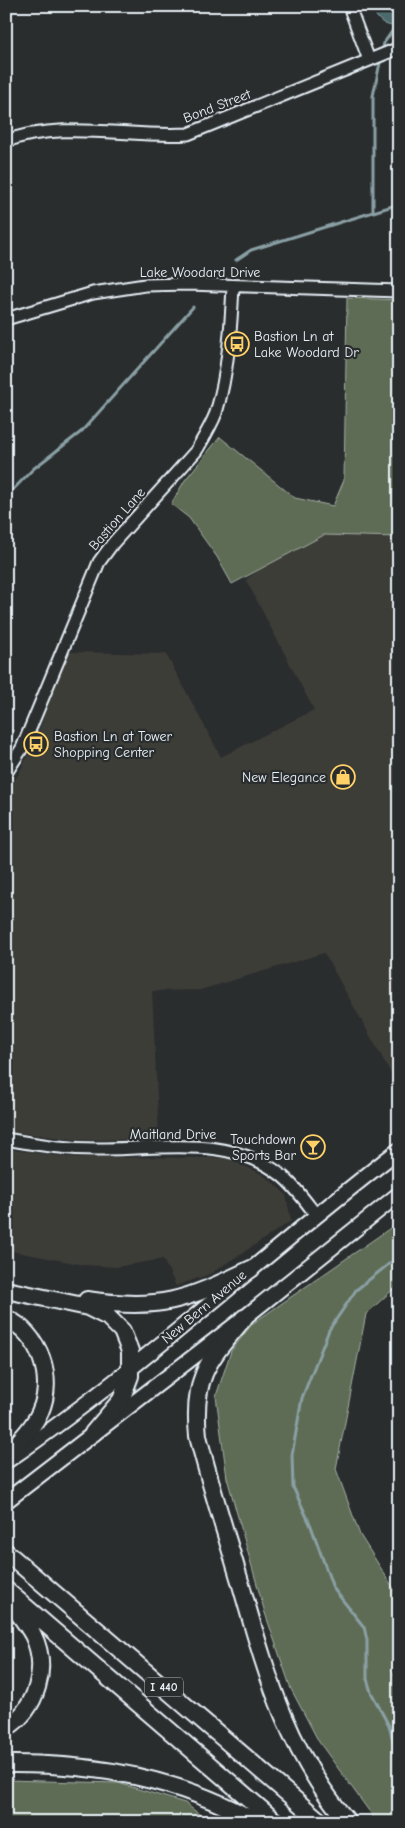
<svg xmlns="http://www.w3.org/2000/svg" width="405" height="1828" font-family="'Comic Neue',sans-serif">
<style>
.built{fill:#3e3c39}
.green{fill:#5e6c54;stroke:#a3aea6}
.water{fill:#4c6a6e;stroke:#8aa0a5}
.lines{fill:none;stroke-linecap:round;stroke-linejoin:round}
.stream{stroke:#8aa0a5;stroke-width:3}
.minor-casing{stroke:#e8f1f8;stroke-width:15}
.major-casing{stroke:#e8f1f8;stroke-width:18}
.highway-casing{stroke:#e8f1f8;stroke-width:20}
.minor{stroke:#2a2d2e;stroke-width:11}
.major{stroke:#2a2d2e;stroke-width:14}
.highway{stroke:#2a2d2e;stroke-width:16}
.labels{text-anchor:middle;dominant-baseline:central;stroke-width:4.5;stroke-linejoin:round;paint-order:stroke}
.shield{fill:#2a2d2e;stroke:#afb6bb;stroke-width:1}
.shield-label{font-size:12px;font-weight:bold;fill:#e8f1f8}
.street-label{font-size:14px;fill:#e8f1f8;stroke:#2a2d2e}
.poi-label{font-size:14px;fill:#e8f1f8;stroke:#2a2d2e;text-anchor:start}
</style>
<rect width="100%" height="100%" fill="#2a2d2e"/>
<filter id="ink" filterUnits="userSpaceOnUse"><feTurbulence type="fractalNoise" baseFrequency=".02" numOctaves="2"/><feDisplacementMap in="SourceGraphic" scale="10" xChannelSelector="R" yChannelSelector="G"/><feConvolveMatrix kernelMatrix="1 2 1 2 8 2 1 2 1" color-interpolation-filters="sRGB"/></filter>
<g filter="url(#ink)">
<path class="built" d="M309 530 399 532V1094L393 1077 324 953 200 990 152 991 159 1139 80 1140 6 1131V788L17 777 36 739 67 652 166 654 221 757 314 710 246 580Z
M6 1149 67 1157 226 1158 262 1174 276 1185 286 1195 291 1221 210 1274 176 1286 163 1259 116 1267 85 1265 6 1250Z"/>
<path class="green" d="M347 298 399 300V537L324 535 232 584 217 557 189 518 171 504 185 480 220 437 295 498 333 506 344 480Z
M6 726 14 731 6 752Z
M399 1222V1284L366 1314 336 1469 360 1535 399 1597V1659L391 1670 399 1683V1822H377L319 1742 291 1689 265 1613 227 1478 216 1396 231 1351 252 1324Z
M6 1780 118 1783 185 1803 209 1822H6Z"/>
<path class="water" d="M399 6V27C384 26 377 21 372 7Z"/>
<g class="lines">
<path class="stream" d="M382 52 384 43 395 27
M373 212V96L381 58
M236 260 251 250 399 204
M6 497 33 469 81 432 193 307
M399 1256 356 1290 329 1330 302 1398 292 1455 293 1487 311 1526 333 1588 364 1627 367 1640V1679L371 1692 389 1726 399 1761"/>
<g class="minor-casing">
<path id="minor" d="M349 6 369 60
M6 141C65 120 127 138 188 134L399 48
M6 319 93 293 145 285 188 284 399 291
M6 773 22 748 99 562 113 543 196 451C203 439 211 426 216 413 228 374 231 327 233 286
M6 1139C39 1145 71 1150 105 1149 164 1149 230 1135 281 1175 295 1186 306 1202 316 1215"/>
</g>
<g class="major-casing">
<path id="major" d="M8 1460C145 1366 267 1251 399 1150
M6 1501 244 1318 399 1194"/>
</g>
<g class="highway-casing">
<path id="highway" d="M6 1290 88 1307 108 1317 122 1331 130 1351V1376L121 1400 93 1433
M87 1300C160 1311 186 1300 251 1269
M6 1318C40 1334 55 1378 40 1412 33 1428 19 1442 6 1454
M244 1318C208 1361 192 1377 198 1436 210 1484 225 1531 239 1578 265 1668 285 1749 348 1822
M6 1552 321 1822
M6 1590 276 1822
M6 1728C37 1709 49 1668 33 1635 26 1622 16 1611 8 1599
M6 1764C95 1763 179 1778 256 1822"/>
</g>
<use href="#minor" class="minor"/>
<use href="#major" class="major"/>
<use href="#highway" class="highway"/>
</g>
</g>
<defs>
<g id="bus-ring" transform="scale(1.25)"><circle r="9.5" fill="#2a2d2e" stroke="#ffd166" stroke-width="1.5"/><path d="M-5-6H5V4H4V6H2V4H-2V6H-4V4H-5ZM-3.5-4V0h7V-4ZM-3.5 1.2v1.5H-2V1.2ZM2 1.2v1.5H3.5V1.2Z" fill="#ffd166"/></g>
<g id="shop-ring" transform="scale(1.25)"><circle r="9.5" fill="#2a2d2e" stroke="#ffd166" stroke-width="1.5"/><path d="M-5-2.5h2.3a2.7 3.5 0 0 1 5.4 0H5L5.5 6h-11ZM-1.5-2.5h3a1.5 2.3 0 0 0-3 0Z" fill="#ffd166"/></g>
<g id="bar-ring" transform="scale(1.25)"><circle r="9.5" fill="#2a2d2e" stroke="#ffd166" stroke-width="1.5"/><path d="M-6-5H6L.8 .8V4.5H3.5V6h-7V4.5H-.8V.8Z" fill="#ffd166"/></g>
</defs>
<g fill-rule="evenodd">
<use href="#bus-ring" x="237" y="344"/>
<use href="#bus-ring" x="36" y="744"/>
<use href="#shop-ring" x="343" y="777"/>
<use href="#bar-ring" x="313" y="1147"/>
</g>
<g class="labels">
<rect class="shield" x="145" y="1677.5" width="38" height="19" rx="4"/>
<g class="shield-label">
<text x="164" y="1687">I 440</text>
</g>
<g class="street-label">
<text transform="translate(217 106) rotate(-21)">Bond Street</text>
<text x="200" y="272">Lake Woodard Drive</text>
<text transform="translate(117 519) rotate(-49)">Bastion Lane</text>
<text x="173" y="1134">Maitland Drive</text>
<text transform="translate(204 1307) rotate(-40)">New Bern Avenue</text>
</g>
<g class="poi-label">
<text x="254" y="336">Bastion Ln at<tspan x="254" dy="16">Lake Woodard Dr</tspan></text>
<text x="54" y="736">Bastion Ln at Tower<tspan x="54" dy="16">Shopping Center</tspan></text>
<text x="326" y="777" text-anchor="end">New Elegance</text>
<text x="296" y="1139" text-anchor="end">Touchdown<tspan x="296" dy="16">Sports Bar</tspan></text>
</g>
</g>
<rect width="405" height="1828" fill="none" stroke="#2a2d2e" stroke-width="25"/>
<rect x="12" y="12" width="380" height="1803" fill="none" stroke="#e8f1f8" stroke-width="2" filter="url(#ink)"/>
</svg>
